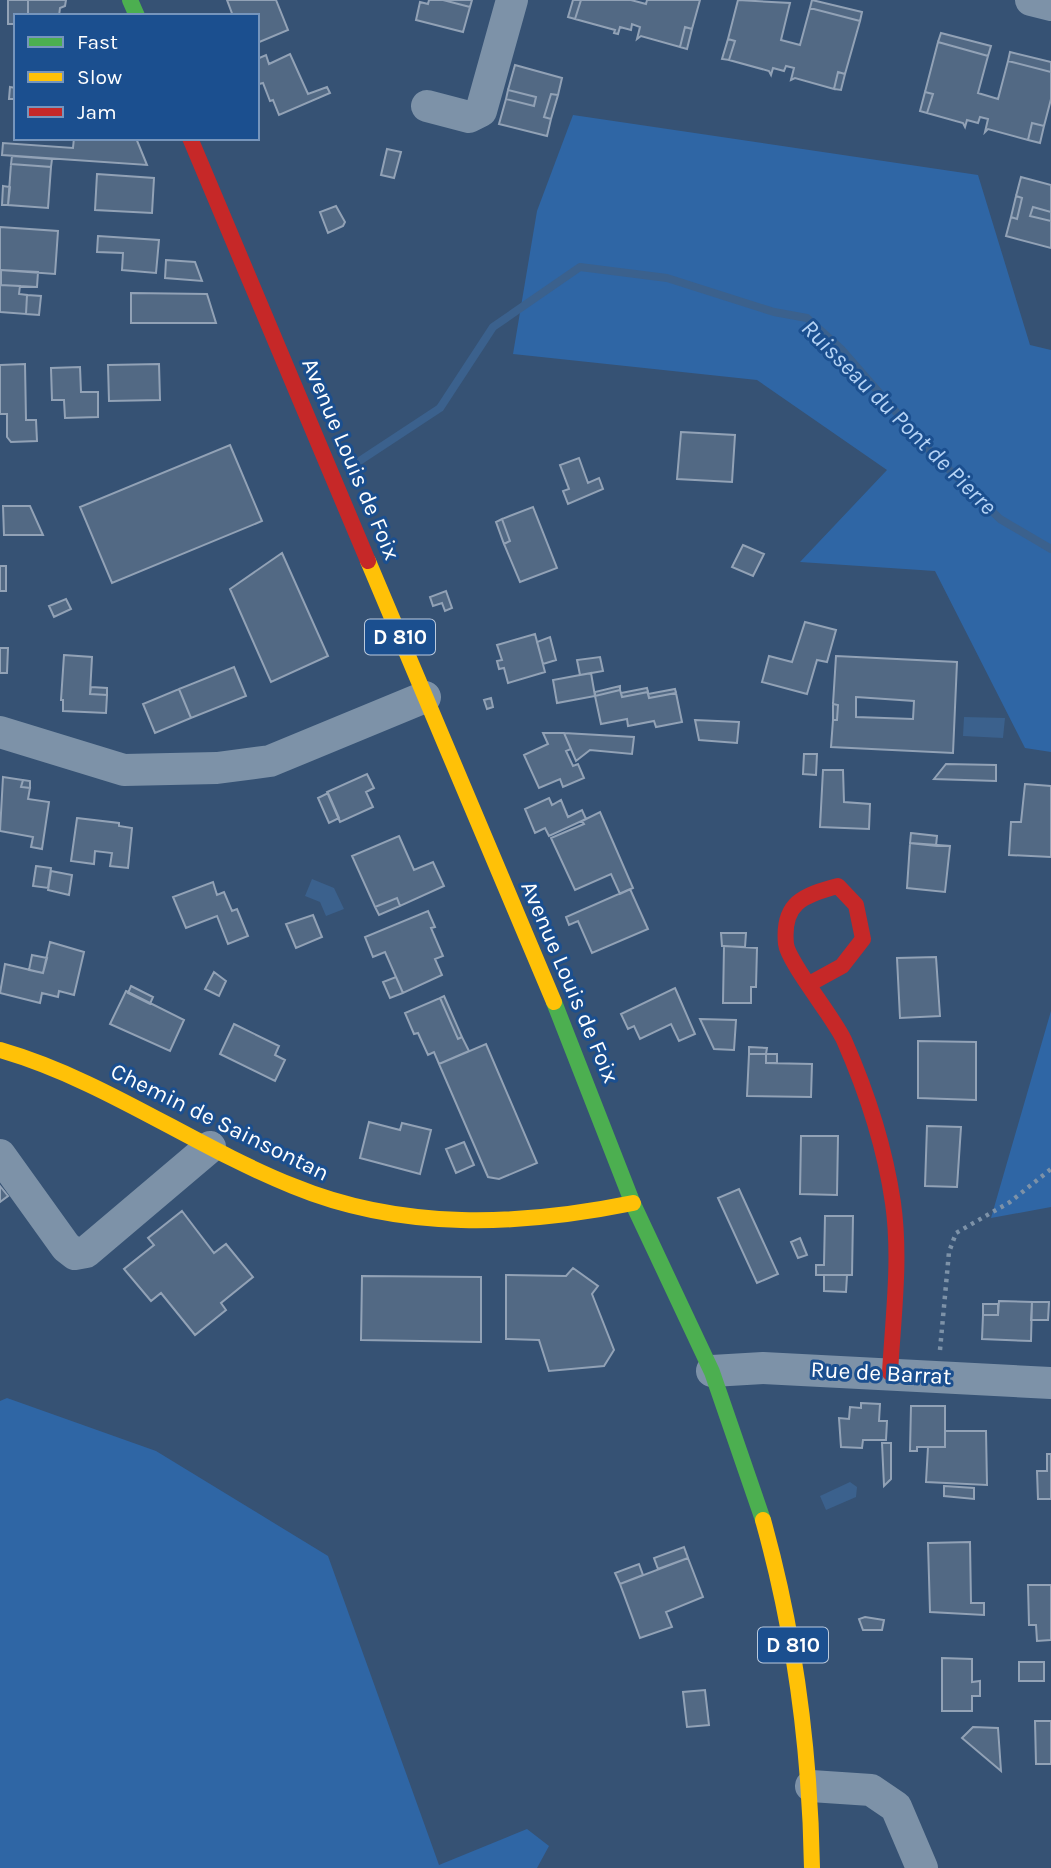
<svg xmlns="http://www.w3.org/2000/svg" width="1051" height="1868" font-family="Karla,sans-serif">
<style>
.green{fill:#2f66a5}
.water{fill:#3b618d}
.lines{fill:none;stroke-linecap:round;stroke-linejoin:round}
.stream{stroke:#3b618d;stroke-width:8}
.building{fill:#526984;stroke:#92a2b6;stroke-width:2;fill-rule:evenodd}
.path{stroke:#7d92a8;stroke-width:4.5;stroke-dasharray:3.5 5;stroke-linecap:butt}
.street{stroke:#7d92a8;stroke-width:32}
.fast{stroke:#4caf50;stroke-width:16}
.slow{stroke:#ffc107;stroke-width:16}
.jam{stroke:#c62828;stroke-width:16}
.labels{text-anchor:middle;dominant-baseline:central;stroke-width:6;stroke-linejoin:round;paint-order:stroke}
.shield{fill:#1b4f8f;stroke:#bbcadd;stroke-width:2}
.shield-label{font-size:21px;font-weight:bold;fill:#fff}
.street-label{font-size:23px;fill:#fff;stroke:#1b4f8f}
.water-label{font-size:24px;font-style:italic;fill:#b5d3f5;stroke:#1b4f8f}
</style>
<rect width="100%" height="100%" fill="#365274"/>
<path class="green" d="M573 115 978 175 1030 345 1051 350V752L1025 748 935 571 800 562 887 470 757 380 513 354 537 211Z
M1051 1011V1207L991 1218Z
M7 1398 156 1451 328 1556 439 1865 527 1829 549 1846 537 1868H0V1401Z"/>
<path class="water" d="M964 717 1005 718 1003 738 963 736Z
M312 879 334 888 344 909 326 916 320 902 305 896Z
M850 1482 857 1487 856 1497 826 1510 820 1496Z"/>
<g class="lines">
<path class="stream" d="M361 460 440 408 493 327 580 267 667 278 774 312 807 318 841 349 931 452 1000 519 1051 549"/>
</g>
<path class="building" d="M8 0H28V16H16V24H8Z
M28 0H66L65 6 60 8 59 16H28Z
M227 0H276L288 30 257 43V16H233Z
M429 0H443L470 7 463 32 416 20 420 2 428 4Z
M443 0H472L470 7Z
M573 0H581L575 19 568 17Z
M581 0H631L646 4 647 0H700L692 29 685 27 680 47 641 36 637 39 640 27 632 24 631 30 620 27 618 34 614 33 615 30 575 19Z
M738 0 790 3 781 40 800 45 810 8 860 21 845 74 838 72 834 89 795 78 791 80 794 68 786 66 784 71 773 68 771 75 769 71 729 60 735 41 728 39Z
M812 0 862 12 860 21 810 8Z
M685 27 692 29 687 49 680 47Z
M941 33 991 46 988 56 938 42Z
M728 39 735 41 729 60 722 59Z
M938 42 988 56 978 93 998 99 1008 61 1051 72V99L1044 126 1032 123 1028 140 988 129 985 132 988 119 980 117 978 123 967 120 965 127 963 123 927 113 933 94 925 92Z
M1010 52 1051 62V72L1008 61Z
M290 54 308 94 327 87 330 93 279 115 273 100 270 101 263 83 259 84 257 79V59L266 55 269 64Z
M515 65 562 78 558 95 551 94 544 117 551 119 547 136 499 124 506 99 534 106 536 97 508 90Z
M838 72 845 74 841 90 834 89Z
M10 87 16 88V99H9Z
M508 90 536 97 534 106 506 99Z
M925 92 933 94 927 113 920 111Z
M551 94 558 95 551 119 544 117Z
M1032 123 1044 126 1040 143 1028 140Z
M74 138H136L147 165 2 155 3 143 73 148Z
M387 149 401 152 394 178 381 175Z
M12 156 52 159 51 167 11 164Z
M11 164 51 167 48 208 8 205Z
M97 174 154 178 152 213 95 210Z
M1021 177 1051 185V212L1033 207 1030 216 1051 221V248L1006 236 1011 217 1017 219 1022 198 1016 196Z
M3 186 10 187 8 205H2Z
M1016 196 1022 198 1017 219 1011 217Z
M336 206 345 222 343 226 328 233 320 212Z
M1033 207 1051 212V221L1030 216Z
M0 227 58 231 55 274 0 270Z
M98 236 159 240 156 273 122 270 123 253 97 252Z
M166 260 195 262 202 281 165 278Z
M1 270 38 272 37 287 1 285Z
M0 285 20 286 19 294 27 295 26 314 0 312Z
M131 293 207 294 216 323H131Z
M27 295 41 296 39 315 26 314Z
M25 364 26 420H36L37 441 11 442 7 437V414H0V365Z
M159 364 160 400 109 401 108 365Z
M80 367 81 392H98V417L65 418 64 400H52L51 368Z
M681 432 735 435 732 482 677 479Z
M230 445 262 521 112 583 80 507Z
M579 458 588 483 599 478 603 489 568 504 563 491 569 489 560 465Z
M3 506H30L43 535H4Z
M533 507 557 568 520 582 504 544 510 541 502 519Z
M502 519 510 541 504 544 496 522Z
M743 545 764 554 753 576 732 567Z
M282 553 328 656 271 682 230 589Z
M0 566H6V591H0Z
M446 591 452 608 445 611 442 603 433 606 430 597Z
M66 599 71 609 54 617 49 606Z
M805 622 836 630 827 662 817 660 807 694 762 682 769 656 792 662Z
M535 634 545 672 508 683 504 668 499 669 497 661 502 660 497 645Z
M550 637 556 660 543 664 537 642Z
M0 648H8L7 673H0Z
M64 655 92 657 90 694 107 695 106 713 63 711V700H61Z
M836 656 957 662 953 753 831 747 833 720H837L838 705 833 704ZM856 697 914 701 913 719 856 717Z
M600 657 603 671 580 675 577 660Z
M234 667 246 696 191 718 179 689Z
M591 673 595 696 557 703 553 680Z
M620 686V690L595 696V692Z
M91 687 107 688V695L90 694Z
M647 688 648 692 622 697 621 693Z
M179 689 191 718 155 733 143 704Z
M675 689 676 693 649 698 648 694Z
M620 690 622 697 648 692 649 698 676 693 682 722 656 727 654 721 628 726 627 719 601 724 595 696Z
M491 698 493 707 487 709 484 700Z
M833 704 838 705 837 720H833Z
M695 720 739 722 737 743 699 740Z
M543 733H564L571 749 566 751 573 766 578 764 584 778 563 787 560 779 539 788 524 755 548 744Z
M564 733 634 737 632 754 590 750 576 761Z
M804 754H817L816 775 803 774Z
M946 764 996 765V781L934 779Z
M823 770H843L844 802 870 804 869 829 820 827Z
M367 774 374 788 366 792 373 807 340 822 327 792Z
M3 777 23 780 21 787 30 788 28 799 49 802 42 849 31 847 33 837 0 831Z
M23 780 30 781V788L21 787Z
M1025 784 1051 786V857L1009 855 1011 822H1021Z
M328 793 339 818 329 823 318 798Z
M549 798 552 805 561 800 568 817 582 810 586 819 549 836 545 828 535 833 525 809Z
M600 812 633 888 620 894 611 874 575 890 551 838 584 824 582 821Z
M77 818 119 823V826L132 828 128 868 110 866 112 853 95 851 94 864 71 861Z
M911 833 937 836 936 846 910 843Z
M399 836 414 870 433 862 444 886 400 906 397 898 375 907 352 856Z
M910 843 950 846 945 892 907 888Z
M36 866 51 868 48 888 33 886Z
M51 871 72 875 69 895 48 890Z
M213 882 217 895 224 892 232 911 237 909 248 936 228 944 217 916 186 928 173 897Z
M630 889 648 929 592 953 578 921 569 925 566 917Z
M397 898 400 906 379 915 375 907Z
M428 911 435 927 431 928 443 956 435 959 442 975 403 993 385 952 373 957 365 937Z
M313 915 322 937 296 948 286 924Z
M721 933H746L745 947 722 946Z
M50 942 84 952 74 995 59 991 58 997 42 993 40 1003 0 993 5 964 43 973Z
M724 946 757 948 756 987H751V1003H723Z
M32 955 47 958 43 973 29 970Z
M936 957 940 1016 900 1018 897 958Z
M214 972 226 981 219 996 205 989Z
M396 977 403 993 390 998 383 982Z
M131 986 153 997 150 1004 128 993Z
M675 988 695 1034 679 1041 671 1024 640 1039 634 1026 628 1029 621 1014Z
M126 991 184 1020 170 1051 110 1024Z
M444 996 462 1037 458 1039 440 998Z
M440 998 458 1039 462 1037 469 1051 439 1064 434 1052 428 1055 418 1033 414 1034 405 1013Z
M700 1019 736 1020 734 1050 714 1049Z
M234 1024 279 1046 275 1055 285 1060 275 1081 220 1054Z
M918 1041 976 1042V1100L918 1098Z
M486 1044 537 1163 499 1179 488 1177 439 1064Z
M749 1047 767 1048 766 1054H749Z
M749 1054H766V1063L812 1064 811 1097 747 1096Z
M766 1054H777V1063H766Z
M369 1122 400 1130 402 1123 431 1130 420 1174 360 1158Z
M927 1126 961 1127 957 1187 925 1186Z
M801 1136H838L837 1195 800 1194Z
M464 1142 474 1165 456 1173 446 1149Z
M0 1186 8 1196 0 1202Z
M739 1189 778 1274 757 1283 718 1198Z
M182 1211 214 1253 226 1244 253 1277 221 1303 226 1310 195 1335 161 1293 151 1301 124 1269 154 1245 148 1238Z
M825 1216H853L852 1275H816V1265H824Z
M800 1238 807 1255 798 1258 791 1242Z
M573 1268 598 1286 592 1294 614 1350 604 1366 549 1371 539 1340 506 1339V1275L566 1276Z
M824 1275H847L846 1292 824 1291Z
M362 1276 481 1277V1342L361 1340Z
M999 1301 1032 1302 1031 1341 982 1339 983 1315H998Z
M1032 1302H1049L1048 1320H1031Z
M983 1304H998V1315H983Z
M861 1403 880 1404 879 1421H887L886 1440H863L862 1448 841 1447 839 1418 849 1419 850 1407 861 1408Z
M911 1406H945V1447H917V1451H910Z
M945 1431H986L987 1485 926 1482 928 1447H945Z
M882 1443H891V1479L884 1486Z
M1047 1454H1051V1499H1038L1037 1471H1047Z
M944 1486 974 1488V1499L944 1496Z
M970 1542 971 1603H984V1615L930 1612 928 1543Z
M684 1547 688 1558 658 1569 654 1558Z
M688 1558 703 1597 666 1612 672 1627 640 1638 620 1584Z
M639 1564 643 1575 620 1584 615 1573Z
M1028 1585H1051V1640L1037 1641 1036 1625H1029Z
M865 1617 884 1620 882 1630H863L859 1619Z
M942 1658 972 1659V1682L980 1681V1696H972V1711H942Z
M1019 1662H1044V1681H1019Z
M705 1690 709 1725 687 1727 683 1692Z
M1035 1721H1051V1764H1036Z
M973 1727 998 1728 1001 1771 962 1738Z"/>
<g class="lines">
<path class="path" d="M940 1350 949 1252 956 1233 1010 1202 1051 1169"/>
<path class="street" d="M1031 0 1051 5
M427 106 469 117 481 111 512 0
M0 732 124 770 217 768 270 761 425 697
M0 1155 66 1247 75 1254 86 1252 210 1147
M712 1371 763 1368 1051 1383
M811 1786 871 1790 896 1807 922 1868"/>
<path class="fast" d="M130 0 137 16
M554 1002 633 1204 712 1372 763 1520"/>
<path class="slow" d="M368 561 554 1002
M0 1050C104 1080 193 1146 293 1186 402 1231 520 1226 633 1203
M763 1520C795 1634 810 1749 812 1868"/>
<path class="jam" d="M190 138 368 561
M811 983 842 966 863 939 856 905 838 886C803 895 782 903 786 944 788 962 834 1018 844 1040 866 1090 885 1148 893 1203 901 1259 893 1317 890 1373"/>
</g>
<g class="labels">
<g class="shield">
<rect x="365" y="619.5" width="70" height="35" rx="5"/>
<rect x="758" y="1627.5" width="70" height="35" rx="5"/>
</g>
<g class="shield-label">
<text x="400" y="637">D 810</text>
<text x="793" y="1645">D 810</text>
</g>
<g class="street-label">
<text transform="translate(351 459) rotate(67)">Avenue Louis de Foix</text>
<text transform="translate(570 982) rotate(67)">Avenue Louis de Foix</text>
<text transform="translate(220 1122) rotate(26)">Chemin de Sainsontan</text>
<text transform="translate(881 1373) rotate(3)">Rue de Barrat</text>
</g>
<g class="water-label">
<text transform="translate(899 417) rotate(45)">Ruisseau du Pont de Pierre</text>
</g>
</g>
<rect x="14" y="14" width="245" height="126" fill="#1b4f8f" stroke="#7695bc" stroke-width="2"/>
<rect x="28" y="37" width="35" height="10" fill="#4caf50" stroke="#7695bc" stroke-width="2"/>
<text x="77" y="49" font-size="21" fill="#ffffff">Fast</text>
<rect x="28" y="72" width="35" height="10" fill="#ffc107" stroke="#7695bc" stroke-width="2"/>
<text x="77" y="84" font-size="21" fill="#ffffff">Slow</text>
<rect x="28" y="107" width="35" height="10" fill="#c62828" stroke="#7695bc" stroke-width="2"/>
<text x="77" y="119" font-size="21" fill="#ffffff">Jam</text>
</svg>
